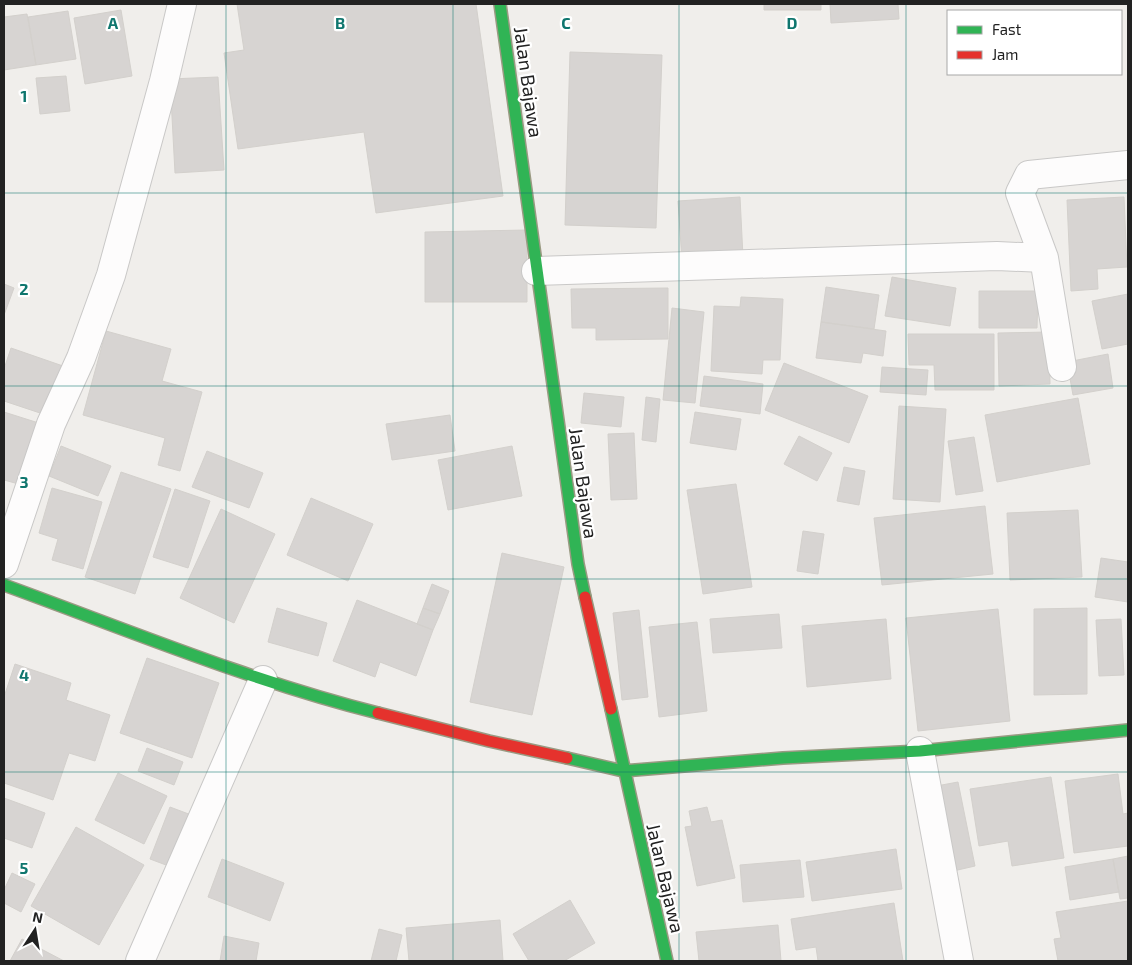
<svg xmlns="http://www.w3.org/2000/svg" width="1132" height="965" font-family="'Exo 2',sans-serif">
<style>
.building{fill:#d7d4d2;stroke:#d3d0cc}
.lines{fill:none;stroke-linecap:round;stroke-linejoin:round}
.street-casing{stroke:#c9c8c7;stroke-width:30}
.fast-casing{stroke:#999a82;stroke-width:14}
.jam-casing{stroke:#999a82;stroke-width:14}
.street{stroke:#fdfcfc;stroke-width:28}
.fast{stroke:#30b455;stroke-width:11}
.jam{stroke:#e5322d;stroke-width:11}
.grid{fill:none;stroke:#0f766e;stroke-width:1;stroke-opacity:0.55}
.labels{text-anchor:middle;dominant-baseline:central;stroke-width:4.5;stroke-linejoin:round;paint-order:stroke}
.street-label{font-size:19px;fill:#222;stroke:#fff}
.grid-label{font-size:16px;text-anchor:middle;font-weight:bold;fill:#0f766e;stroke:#fff;stroke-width:4.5;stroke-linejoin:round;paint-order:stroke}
</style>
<rect width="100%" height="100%" fill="#f0eeeb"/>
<path class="building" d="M237 4H476L503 196 376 213 364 132 238 149 224 53 244 50Z
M764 4H821V10H764Z
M830 4H898L899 19 831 23Z
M121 10 132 76 85 84 74 18Z
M68 11 76 59 36 65 28 17Z
M27 14 36 65 4 70V17Z
M570 52 662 55 656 228 565 225Z
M66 76 70 111 40 114 36 78Z
M218 77 224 170 175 173 170 79Z
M740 197 743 257 682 261 678 201Z
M1124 197 1127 267 1097 269 1098 289 1071 291 1067 200Z
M527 230V302H425V232Z
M892 277 956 288 950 326 885 316Z
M4 284 14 288 4 315Z
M826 287 879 295 874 329 821 322Z
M668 288V339L596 340V328H572L571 289Z
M979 291H1038L1037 328H979Z
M1128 294V344L1102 349 1092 301Z
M741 297 783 299 780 360H763L762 374 711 371 714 306 740 307Z
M672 308 704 312 695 403 663 400Z
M821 322 886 331 883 356 863 353 861 363 816 358Z
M106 331 171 349 162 381 202 392 180 471 158 465 165 438 83 415Z
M1049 332 1050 384 999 386 998 333Z
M908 334H994V390H935L934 365H909Z
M11 348 63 366 46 415 4 401V369Z
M1108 354 1113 388 1073 395 1067 362Z
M784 363 868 396 849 443 765 410Z
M882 367 928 370 926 395 880 392Z
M704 376 763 384 760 414 700 406Z
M584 393 624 397 621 427 581 423Z
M646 397 660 399 656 442 642 440Z
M1078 398 1090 464 997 482 985 415Z
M899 406 946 409 940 502 893 499Z
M4 412 45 425 26 486 4 480Z
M695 412 741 419 736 450 690 443Z
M450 415 455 451 392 460 386 424Z
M634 433 637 499 611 500 608 434Z
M799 436 832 453 817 481 784 464Z
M974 437 983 491 956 495 948 441Z
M61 446 111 466 98 496 49 476Z
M512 446 522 496 448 510 438 460Z
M207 451 263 473 249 508 192 487Z
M844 467 865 471 859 505 837 501Z
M121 472 171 489 135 594 85 577Z
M736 484 752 587 703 594 687 490Z
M52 488 102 502 83 569 52 560 58 539 39 533Z
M175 489 210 501 188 568 153 557Z
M311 498 373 524 348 581 287 555Z
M985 506 993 574 882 585 874 518Z
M221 509 275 534 234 623 180 598Z
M1078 510 1082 577 1010 580 1007 513Z
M803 531 824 534 818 574 797 571Z
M502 553 564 567 532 715 470 702Z
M1101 558 1128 562V602L1095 597Z
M432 584 449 591 440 614 423 608Z
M357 600 433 630 416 676 380 662 375 677 333 661Z
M277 608 327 623 318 656 268 642Z
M423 608 440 614 433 630 417 624Z
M1087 608V694L1034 695V609Z
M998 609 1010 721 918 731 906 618Z
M639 610 648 697 622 700 613 613Z
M779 614 782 648 713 653 710 619Z
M886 619 891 679 807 687 802 626Z
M1121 619 1124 675 1099 676 1096 620Z
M697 622 707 711 659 717 649 627Z
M147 658 219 683 192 758 120 733Z
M15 664 71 683 66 700 110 715 95 761 69 753 53 800 4 783V697Z
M147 748 183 762 174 785 138 771Z
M118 773 167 796 144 844 95 820Z
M1118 774 1123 814 1128 813V846L1074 853 1065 781Z
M1051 777 1064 858 1012 866 1008 841 979 846 970 789Z
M958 782 975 866 949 872 931 787Z
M4 798 45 813 32 848 4 838Z
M170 807 194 816 174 868 150 859Z
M707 807 711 822 722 820 735 878 697 886 685 827 692 826 689 811Z
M76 827 144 865 99 945 31 906Z
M896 849 902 889 812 901 806 862Z
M1128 856V898L1120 899 1113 859Z
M222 859 284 883 270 921 208 897Z
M1113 859 1119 892 1070 900 1065 867Z
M800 860 804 897 743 902 740 865Z
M12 873 35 884 21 912 4 903V890Z
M570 900 595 943 564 961H529L513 934Z
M1128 901V961H1058L1054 939 1061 938 1056 912Z
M894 903 903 961H818L816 947 796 950 791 919Z
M500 920 503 961H409L406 928Z
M778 925 781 961H699L696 932Z
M379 929 402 935 396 961H371Z
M224 936 259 943 256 961H220Z
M22 939 64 961H10Z"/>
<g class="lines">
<g class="street-casing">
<path id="street" d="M1044 258 1062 367
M536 271 997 256 1044 258 1020 193 1029 175 1128 165
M4 564 51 424 81 358 111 275 164 81 182 4
M920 751 959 961
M140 961 263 680"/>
</g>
<g class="fast-casing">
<path id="fast" d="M500 4 578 564 585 597
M4 585C128 630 250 681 378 713
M611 709 667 961
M567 758 623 771 783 758 920 751 1128 730"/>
</g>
<g class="jam-casing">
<path id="jam" d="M585 597 611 709
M378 713 489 741 567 758"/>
</g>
<use href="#street" class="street"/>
<use href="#fast" class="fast"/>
<use href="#jam" class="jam"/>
</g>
<path class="grid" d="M226 4V961M453 4V961M679 4V961M906 4V961M4 193H1128M4 386H1128M4 579H1128M4 772H1128"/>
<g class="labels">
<g class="street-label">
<text transform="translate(529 82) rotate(82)">Jalan Bajawa</text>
<text transform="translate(584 483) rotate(82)">Jalan Bajawa</text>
<text transform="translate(666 878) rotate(77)">Jalan Bajawa</text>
</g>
</g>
<g class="grid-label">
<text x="113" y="29">A</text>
<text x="340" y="29">B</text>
<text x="566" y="29">C</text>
<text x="792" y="29">D</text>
<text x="24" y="102">1</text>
<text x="24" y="295">2</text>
<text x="24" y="488">3</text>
<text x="24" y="681">4</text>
<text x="24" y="874">5</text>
</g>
<rect width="1132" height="965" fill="none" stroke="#222222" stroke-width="10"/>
<rect x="947" y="10" width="175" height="65" fill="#ffffff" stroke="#a7a7a7"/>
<rect x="957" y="26" width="25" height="8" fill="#30b455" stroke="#a7a7a7"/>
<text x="992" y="35" font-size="15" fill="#222222">Fast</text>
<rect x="957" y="51" width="25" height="8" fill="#e5322d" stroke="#a7a7a7"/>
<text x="992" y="60" font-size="15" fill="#222222">Jam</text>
<g transform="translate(35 930) rotate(12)" stroke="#ffffff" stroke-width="4" paint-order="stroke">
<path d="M0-4L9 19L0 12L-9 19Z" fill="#222222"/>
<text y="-8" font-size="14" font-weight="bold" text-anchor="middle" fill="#222222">N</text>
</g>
</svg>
